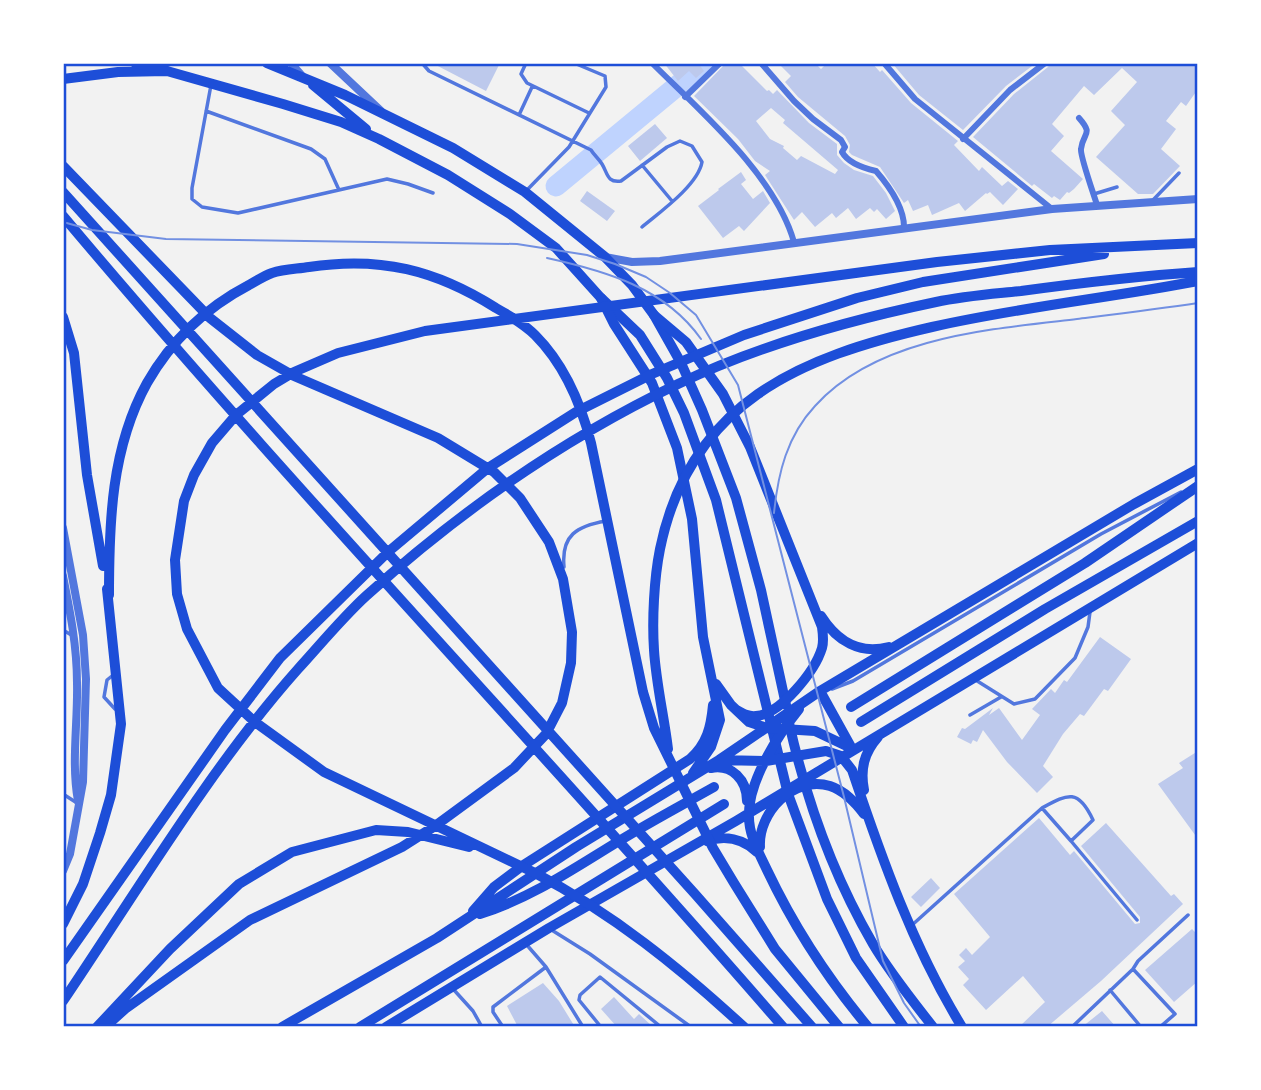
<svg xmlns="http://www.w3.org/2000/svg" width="1261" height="1090" font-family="'Nunito Sans',sans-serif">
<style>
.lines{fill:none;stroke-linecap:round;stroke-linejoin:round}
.river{stroke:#bfd3fe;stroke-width:21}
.building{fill:#bdc9ec;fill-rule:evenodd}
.service{stroke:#5277de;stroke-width:3.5}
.minor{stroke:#5277de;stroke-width:6}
.tertiary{stroke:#5277de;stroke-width:8}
.primary{stroke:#1d4ed8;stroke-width:10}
.trunk{stroke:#1d4ed8;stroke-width:10}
.motorway{stroke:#1d4ed8;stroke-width:10}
.tram{stroke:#7290e2;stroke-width:2}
.neatline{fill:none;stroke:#1d4ed8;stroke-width:2.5}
</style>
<rect width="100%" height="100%" fill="#f2f2f2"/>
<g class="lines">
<path class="river" d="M556 186 705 63"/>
</g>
<path class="building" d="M432 63H500L486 91Z
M664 63H698L704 71 696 78 689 71 678 81Z
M726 63H739L767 91 769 90 773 94 777 90 809 123 837 144V155L844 163 854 170 873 176 886 193 895 211 886 219 877 209 874 212 870 208 856 219 848 208 836 218 832 213 815 227 802 212 794 220 765 175 770 171 755 161 738 139 694 96ZM771 108 785 120 783 123 838 170 835 174 801 156 797 160 783 148 784 146 770 139 756 121Z
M778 63H815L821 69 827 63H872L880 72 882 70 911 103 958 141 954 145 979 171 982 167 1002 186 1008 181 1018 189 1003 205 990 192 987 194 986 193 965 211 959 203 932 215 928 205 913 211 908 200 904 203 880 167 852 155 849 152 850 145 845 136 798 97 785 82 791 76Z
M892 63H1036L1006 86 963 130 919 95Z
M1051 63H1198V89L1186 106 1181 102 1166 121 1176 129 1161 149 1180 166 1153 194H1138L1096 157 1125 125 1111 111 1137 82 1122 68 1094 95 1084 86 1052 124 1064 136 1051 151 1083 179 1074 189 1069 193 1067 192 1060 200 1054 196 1052 198 1034 184 1032 186 973 137 1014 94 1048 67Z
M655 124 667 138 640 161 628 146Z
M741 172 746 180 741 184 753 199 763 191 770 203 744 231 739 226 723 238 698 206 719 190 718 189Z
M587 191 615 211 607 221 580 201Z
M1100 637 1131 659 1108 691 1104 689 1084 716 1080 714 1063 734 1043 766 1053 777 1037 793 1007 762 983 730 977 742 973 740 971 744 957 737 962 728 965 729 993 708 989 715 999 708 1022 740 1040 715 1032 709 1051 689 1055 693 1064 680 1067 682Z
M1198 751V839L1158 784 1183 768 1179 763Z
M1039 818 1070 855 1074 851 1135 924 1140 923V917L1081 846 1106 823 1171 896 1174 894 1183 904 1101 981 1047 1027H1019L1045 1002 1023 976 986 1010 963 985 969 979 958 967 965 961 959 955 966 948 972 955 990 937 954 894Z
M931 878 940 888 921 907 911 897Z
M1192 929 1198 935V981L1174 1002 1145 970Z
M543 983 559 1001 575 1027H518L507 1006Z
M614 997 634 1019 639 1014 653 1027H617L601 1009Z
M1102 1011 1116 1027H1082Z"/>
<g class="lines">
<path class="service" d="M422 63 429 71 591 150C594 155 599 159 602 164 608 174 607 183 621 181L667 147 680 141 692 146 702 162C698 185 660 212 642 227
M526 63 521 74 527 83 589 113
M211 85 192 188V199L202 207 238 213 387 179 408 184 433 193
M206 111 311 149 325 159 339 190
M519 115 532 87
M642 165 672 201
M526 191 569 147 606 87 605 76 574 63
M1094 194 1117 187
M1154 199 1179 173
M564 567C561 535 577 526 606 521
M63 630 73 636
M112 676 107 680 104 697 115 709
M974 679 1014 704 1035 699 1075 658 1088 627 1090 612
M832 689 853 681 1101 534 1181 492
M970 715 1001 697
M63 794 77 803
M1071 841 1137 920
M911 926 1042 808C1068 794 1078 788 1093 820L1071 841 1042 808
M550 929 590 954 691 1027
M546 967 583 1027
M454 990 473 1011 482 1027
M1110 990 1141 1027
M503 1027 493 1012V1007L546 967 526 944
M601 1027 579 1000 580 995 600 977 661 1027
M1072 1027 1133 969
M1160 1027 1175 1014 1133 969 1138 961 1188 915"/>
<path class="minor" d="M652 63C701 112 775 175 794 242
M761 63 794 101 813 119 841 140 845 147 842 152C848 163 863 168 876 171 889 186 905 208 904 229
M884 63 915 99 1052 209
M685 97 720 63
M1079 118C1094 135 1083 132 1081 149 1080 156 1094 195 1097 205
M963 139 1010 90 1045 63"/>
<path class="tertiary" d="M291 63 304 78
M330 63 381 111
M605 257 632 262 660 261 1052 209 1198 199
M63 528 83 635 86 679 83 782 70 854 63 871
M63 576C70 611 77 646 77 683 78 722 71 763 78 801"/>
<path class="primary" d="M267 63 345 95 453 148 525 192 605 257 632 285 654 315 681 363 702 410 736 498 761 590 786 705
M63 79 118 72 167 71 283 104 341 122 379 139 448 175 510 214 556 248 601 298 640 335 667 378 684 413 716 500 788 794 827 899 856 958 904 1027
M313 85 366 129
M789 723C806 799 834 877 873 944 890 973 912 1000 933 1027"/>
<path class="trunk" d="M601 298 614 324 652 383 677 448 692 519 703 637 720 720 711 747 693 773
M654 315 686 342 723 394 750 447 822 627C823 634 824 641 822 648 815 671 781 714 756 716 748 717 742 713 735 709
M821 616C837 641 860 655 889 647
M716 684 731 705 749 722 767 728 815 731 853 749
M820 691 851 747
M851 707 1085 563 1198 486
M799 709C778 735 749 780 749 814 748 834 759 853 767 870 794 927 828 979 868 1027
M861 722 1045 609 1198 521
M719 760 766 761 826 751 841 756 852 770C882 859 913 947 962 1027
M711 768C732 764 747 780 747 801
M864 790C860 769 864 753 878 737
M707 841C725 835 743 839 757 852
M760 847C758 813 793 775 830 786 845 791 855 802 864 814
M473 911 494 887 522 866 690 759C707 744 711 727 713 705
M480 914C531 898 573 869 619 841 650 822 682 805 714 787
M282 1027 437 938 576 847 719 760 820 691 1134 504 1198 469
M360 1027 724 804
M386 1027 549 928 736 821 1198 543"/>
<path class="motorway" d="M135 63 167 71
M63 166 210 318 257 355 294 376 438 438 494 472 520 498 549 542 563 579 572 632 571 663 562 703 546 734 514 768 435 826 402 847 250 920 125 1009 105 1027
M63 192 695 894 812 1027
M63 216C296 493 547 754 783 1027
M63 317 74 353 87 475 103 566
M109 595C109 523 111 448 147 383 171 341 205 308 249 285 256 281 264 276 272 273 284 269 297 269 309 267 380 256 436 270 496 308 510 316 524 324 535 335 564 364 581 404 591 443L643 692 654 728 713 848 734 883 775 949 839 1027
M668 749C664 716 656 683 654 650 652 620 654 579 660 549 690 402 800 357 932 327 1020 307 1109 298 1198 281
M63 924 83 884 100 833 111 795 121 724 107 589
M63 961 225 730 280 658 388 552 488 468 576 412 652 374 744 335 857 298 923 282 1104 254
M63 1001C138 890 210 768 298 669 320 645 342 618 366 596 459 512 565 438 678 384 757 346 850 320 936 302 964 296 993 294 1021 291 1080 283 1139 276 1198 272
M97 1027 170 949 239 884 292 852 376 830 408 832 469 847
M744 1027C680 968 612 913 535 873L324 772 255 722 218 688 187 629 177 594 175 560 184 501 194 475 212 443 236 415 274 384 294 372 338 353 425 331 937 262 1050 250 1198 243"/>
<path class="tram" d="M63 222 92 230 166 239 517 244 587 255 615 264 646 277 670 293 696 315 738 385 844 797 883 961 904 1003 921 1027
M547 258C606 271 665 288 701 339
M774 513C778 473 787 436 815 406 877 337 991 329 1077 319 1117 314 1158 309 1198 303"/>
</g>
<rect width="1261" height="1090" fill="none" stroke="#ffffff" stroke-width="130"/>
<rect x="65" y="65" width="1131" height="960" class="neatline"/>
</svg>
